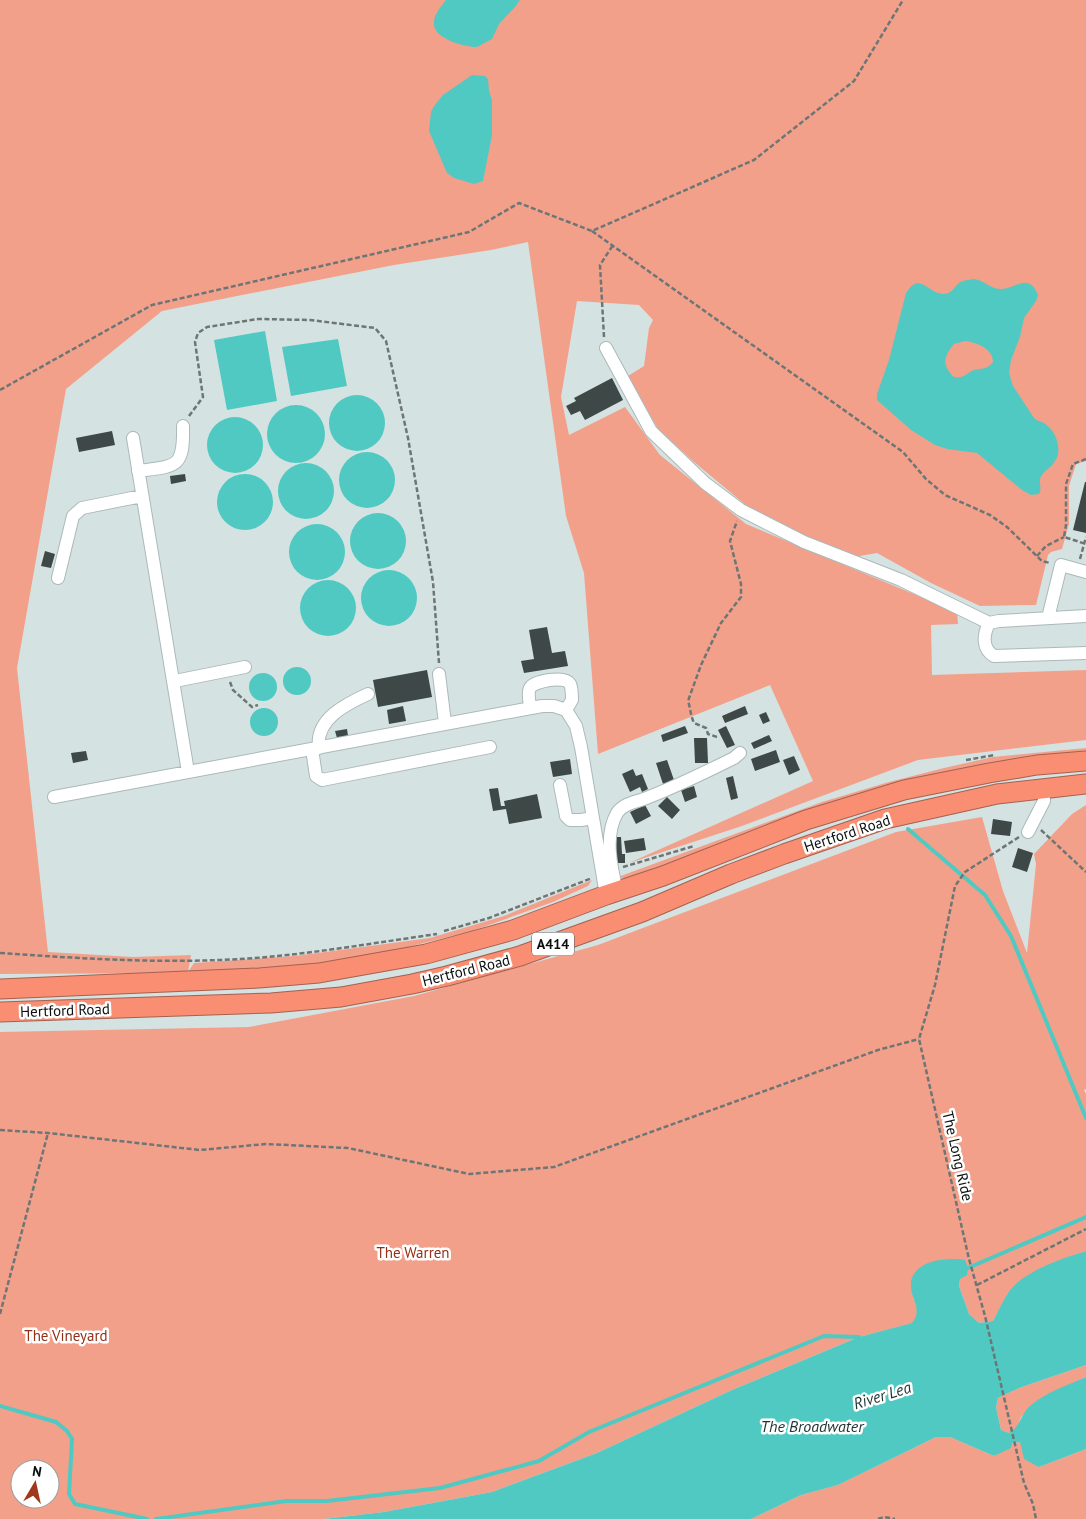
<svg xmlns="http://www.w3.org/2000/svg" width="1086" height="1519" font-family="'PT Sans',sans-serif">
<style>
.green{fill:#f3a08b;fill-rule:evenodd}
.water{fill:#4fc9c2;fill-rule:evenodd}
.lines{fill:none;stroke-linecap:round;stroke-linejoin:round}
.stream{stroke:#4fc9c2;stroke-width:4}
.building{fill:#3d4847}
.minor-casing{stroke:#abb9b8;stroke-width:14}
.highway-casing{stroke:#a56150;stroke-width:21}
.path{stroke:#6d7675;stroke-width:2.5;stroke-dasharray:5 2.5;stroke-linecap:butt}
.minor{stroke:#fff;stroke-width:12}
.highway{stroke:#f98e73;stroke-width:19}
.labels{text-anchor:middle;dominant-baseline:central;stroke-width:5;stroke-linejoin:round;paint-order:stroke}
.shield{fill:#fff;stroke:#545656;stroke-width:1}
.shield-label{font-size:14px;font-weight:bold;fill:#0a0e0e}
.street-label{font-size:15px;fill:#0a0e0e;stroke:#fff}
.park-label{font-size:15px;fill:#933017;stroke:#fff}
.water-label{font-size:16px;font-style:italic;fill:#1e3332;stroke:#fff}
</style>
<rect width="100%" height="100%" fill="#d4e2e1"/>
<path class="green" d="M0 0H1086V461L1076 464 1069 486V524L1062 549 1051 552 1048 555 1036 605 980 606 931 583 877 553 854 557 796 532 747 506 694 462 658 429 628 376 644 366 649 328 653 320 639 305 577 301 561 397 569 435 625 407 660 455 746 524 957 612 958 624 931 625 932 675 1086 670V740L918 760 742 826 629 863 813 781 770 685 598 754 584 573 566 516 528 242 491 250 394 265 162 311 66 389 17 668 48 952 133 957 191 955 188 972 194 963 295 956 430 938 504 916 592 880 588 886 553 902 472 931 400 949 313 964 187 973 0 974Z
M1086 748V752L757 831 628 879 618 877 822 802 889 782 944 768 993 757Z
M1086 805V1089L1084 1090 1086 1094V1251L1072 1256 1008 1293 993 1321 979 1323 969 1314 959 1286 960 1279 913 1297C917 1307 920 1314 913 1323L859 1337 732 1390 597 1453 492 1492 384 1512 324 1519H0V1032L249 1027 414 996 598 945 896 832 982 817 1003 891 1027 953 1036 864 1034 854 1072 814ZM20 1469H50V1499H20Z
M1086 1365V1377L1040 1399 1021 1417 1017 1428 1009 1433 1001 1430 996 1407 998 1398 1019 1388Z
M936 1437H950L994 1456 1012 1443 1020 1442 1039 1467 1086 1449V1519H751L801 1495 838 1485Z"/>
<path class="water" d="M446 0H520L515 7 499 24 492 39 477 47C465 47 434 39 434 24 433 15 441 7 446 0Z
M472 75 485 76 488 79 489 91 492 100V135L483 181 474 184 454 178 447 173 429 131 431 112 434 106 443 95Z
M974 279C984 280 990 289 1000 289 1015 290 1028 271 1038 295L1036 301 1024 318 1020 337 1011 360 1009 373 1013 386 1034 418C1037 421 1040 421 1044 423 1056 430 1063 450 1055 461 1052 467 1045 470 1042 475 1037 481 1043 488 1039 494L1031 495 1022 490 977 453 947 449 935 445 911 430 877 400V394L889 360 906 293C920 271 927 293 943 294 952 294 953 288 959 283 963 280 969 280 974 279ZM965 341C977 342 993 349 993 362 987 370 982 368 974 370 966 373 964 379 954 377 942 366 943 357 954 344Z
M265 331 277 401 227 410 214 340Z
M338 339 347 386 291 396 282 347Z
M329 423a28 28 0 1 1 56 0a28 28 0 1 1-56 0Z
M267 434a29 29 0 1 1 58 0a29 29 0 1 1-58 0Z
M207 445a28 28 0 1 1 56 0a28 28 0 1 1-56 0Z
M339 480a28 28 0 1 1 56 0a28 28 0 1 1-56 0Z
M278 491a28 28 0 1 1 56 0a28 28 0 1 1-56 0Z
M217 502a28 28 0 1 1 56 0a28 28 0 1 1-56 0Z
M350 541a28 28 0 1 1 56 0a28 28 0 1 1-56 0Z
M289 552a28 28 0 1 1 56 0a28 28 0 1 1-56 0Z
M361 598a28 28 0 1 1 56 0a28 28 0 1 1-56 0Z
M300 608a28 28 0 1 1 56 0a28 28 0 1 1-56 0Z
M283 681a14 14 0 1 1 28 0a14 14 0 1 1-28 0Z
M249 687a14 14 0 1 1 28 0a14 14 0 1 1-28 0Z
M250 722a14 14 0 1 1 28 0a14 14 0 1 1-28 0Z
M1086 1251V1365L1019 1388 998 1398 996 1407 1001 1430 1009 1433C1021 1426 1020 1415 1030 1406 1046 1392 1068 1385 1086 1377V1449L1039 1467 1024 1459 1020 1442 1012 1443 1011 1448 994 1456 950 1437H936L838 1485 801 1495 751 1519H324L384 1512 492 1492 597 1453 732 1390 859 1337 912 1323C924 1309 909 1298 911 1282 914 1260 948 1257 965 1260L968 1268 967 1275 960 1279 959 1286 969 1314 979 1323 993 1321C998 1312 1002 1302 1008 1293 1023 1271 1061 1259 1086 1251Z"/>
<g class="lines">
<path class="stream" d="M908 829 985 895 1011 936 1086 1118
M968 1268 1086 1217
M0 1406 56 1422 67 1431 72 1439 69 1494 75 1504 147 1519
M156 1519 286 1501H327L440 1488 539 1461 589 1432 824 1336 859 1337"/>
</g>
<path class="building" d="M612 378 623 400 585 420 580 411 571 415 566 406 576 401 574 398Z
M112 431 115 445 79 452 76 438Z
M185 474 186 481 171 484 170 476Z
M1085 482H1086V533L1073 530Z
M45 551 55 554 51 568 41 566Z
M547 627 552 653 565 651 568 666 524 673 521 661 534 659 529 630Z
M427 670 432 697 378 707 373 680Z
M403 706 406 721 389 724 387 710Z
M745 706 748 714 725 723 722 716Z
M766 712 770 721 763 724 759 715Z
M685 726 688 733 663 742 661 735Z
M726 726 735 745 727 748 718 730Z
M347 729 348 736 337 738 335 731Z
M769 735 772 741 754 749 751 743Z
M694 738H707L708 763H695Z
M776 750 780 762 755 771 751 759Z
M86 751 88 760 73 763 71 753Z
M794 756 800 770 789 775 783 760Z
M570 759 572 774 553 777 550 762Z
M667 760 674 780 663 784 656 763Z
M633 769 636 776 642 774 648 789 642 792 640 787 630 792 622 774Z
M733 776 738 798 731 800 726 778Z
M694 786 697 797 685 802 681 790Z
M498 788 501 806H505L504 801 537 794 542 818 509 824 506 809 493 811 489 789Z
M667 797 680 810 672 819 658 806Z
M645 805 651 816 636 824 630 812Z
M993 819 1012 822 1010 836 991 834Z
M614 837H621L622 854H625V863H614Z
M644 838 646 850 626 853 624 841Z
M1018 848 1033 853 1027 872 1012 867Z"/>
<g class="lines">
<g class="minor-casing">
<path id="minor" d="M606 348 651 431 705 483 741 510 804 542 901 580 989 623
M133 438 188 772
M138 471C177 466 184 468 183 426
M58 578 73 516 82 508 142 496
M1086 616 999 621 989 623C983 635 982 649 994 656L1086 653
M1048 618 1061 565 1086 572
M439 674 445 723
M175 681 245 667
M530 708C530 702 527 693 530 688 534 681 565 675 570 684 572 688 572 695 572 700L566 710
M319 748C315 719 346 704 368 694
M312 749 316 776 322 780 490 747
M560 785 566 816 570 820H581L593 818
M54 797 542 706H554L566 710 576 726 581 747 606 895
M1028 832 1044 801 1043 788
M617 891C611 867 604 836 617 813 623 804 634 802 644 799 675 787 704 773 734 758L740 753"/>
</g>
<g class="highway-casing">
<path id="highway" d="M0 989 259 978 319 973 426 954 513 930 606 895 663 876 806 820 904 790 989 773 1037 765 1086 761
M0 1012 271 1003 341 997 412 984 447 976 520 956 642 912 731 874 784 854 885 819 997 794 1086 784"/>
</g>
<path class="path" d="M592 231 903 452 926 479 945 495 990 515 1007 527 1042 561 1050 563
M604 337 600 265 613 245
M0 390 152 305 469 232 519 203 592 231 754 160 854 81 903 0
M189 416 203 397 195 342 198 333 207 327 258 319 310 320 375 328 386 341 408 438 433 582 439 663
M1086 459 1073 464 1066 484V525L1064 537 1086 544
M1037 556 1046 546 1064 537
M1080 559 1086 537
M230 682 233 690 252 707 258 705
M717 737 708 734 706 728 694 723C690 714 691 710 688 701L701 665 721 623 741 597V584L730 541 737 521
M966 760 995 755
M1041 830 1086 872
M1019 837 965 872 955 886 935 985 919 1039 969 1259 985 1316 1024 1483 1033 1504 1036 1519
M623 867 694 846
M444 931 489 918 592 878
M0 953C89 959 178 965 267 957 323 952 380 942 437 934
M0 1130 48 1133 200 1150 266 1144 348 1148 469 1174 554 1167 878 1050 919 1039
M977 1285 1086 1229
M0 1314 48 1133
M878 1519 884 1517 895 1519"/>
<use href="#minor" class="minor"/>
<use href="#highway" class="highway"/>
</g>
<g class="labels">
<rect class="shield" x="532" y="932.5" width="42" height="23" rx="4"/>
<g class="shield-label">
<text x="553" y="944">A414</text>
</g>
<g class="street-label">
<text transform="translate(847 833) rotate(-18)">Hertford Road</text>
<text transform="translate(466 970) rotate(-14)">Hertford Road</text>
<text transform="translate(65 1010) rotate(-2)">Hertford Road</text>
<text transform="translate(958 1156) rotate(77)">The Long Ride</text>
</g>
<g class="park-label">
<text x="413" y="1252">The Warren</text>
<text x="66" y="1335">The Vineyard</text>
</g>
<g class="water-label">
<text transform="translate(882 1395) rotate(-17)">River Lea</text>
<text x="812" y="1426">The Broadwater</text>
</g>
</g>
<g transform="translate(35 1484) rotate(9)"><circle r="24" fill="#ffffff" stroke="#9d9f9f"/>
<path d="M0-4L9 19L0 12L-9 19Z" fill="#a0381e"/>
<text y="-8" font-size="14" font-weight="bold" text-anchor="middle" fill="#0a0e0e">N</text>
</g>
</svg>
